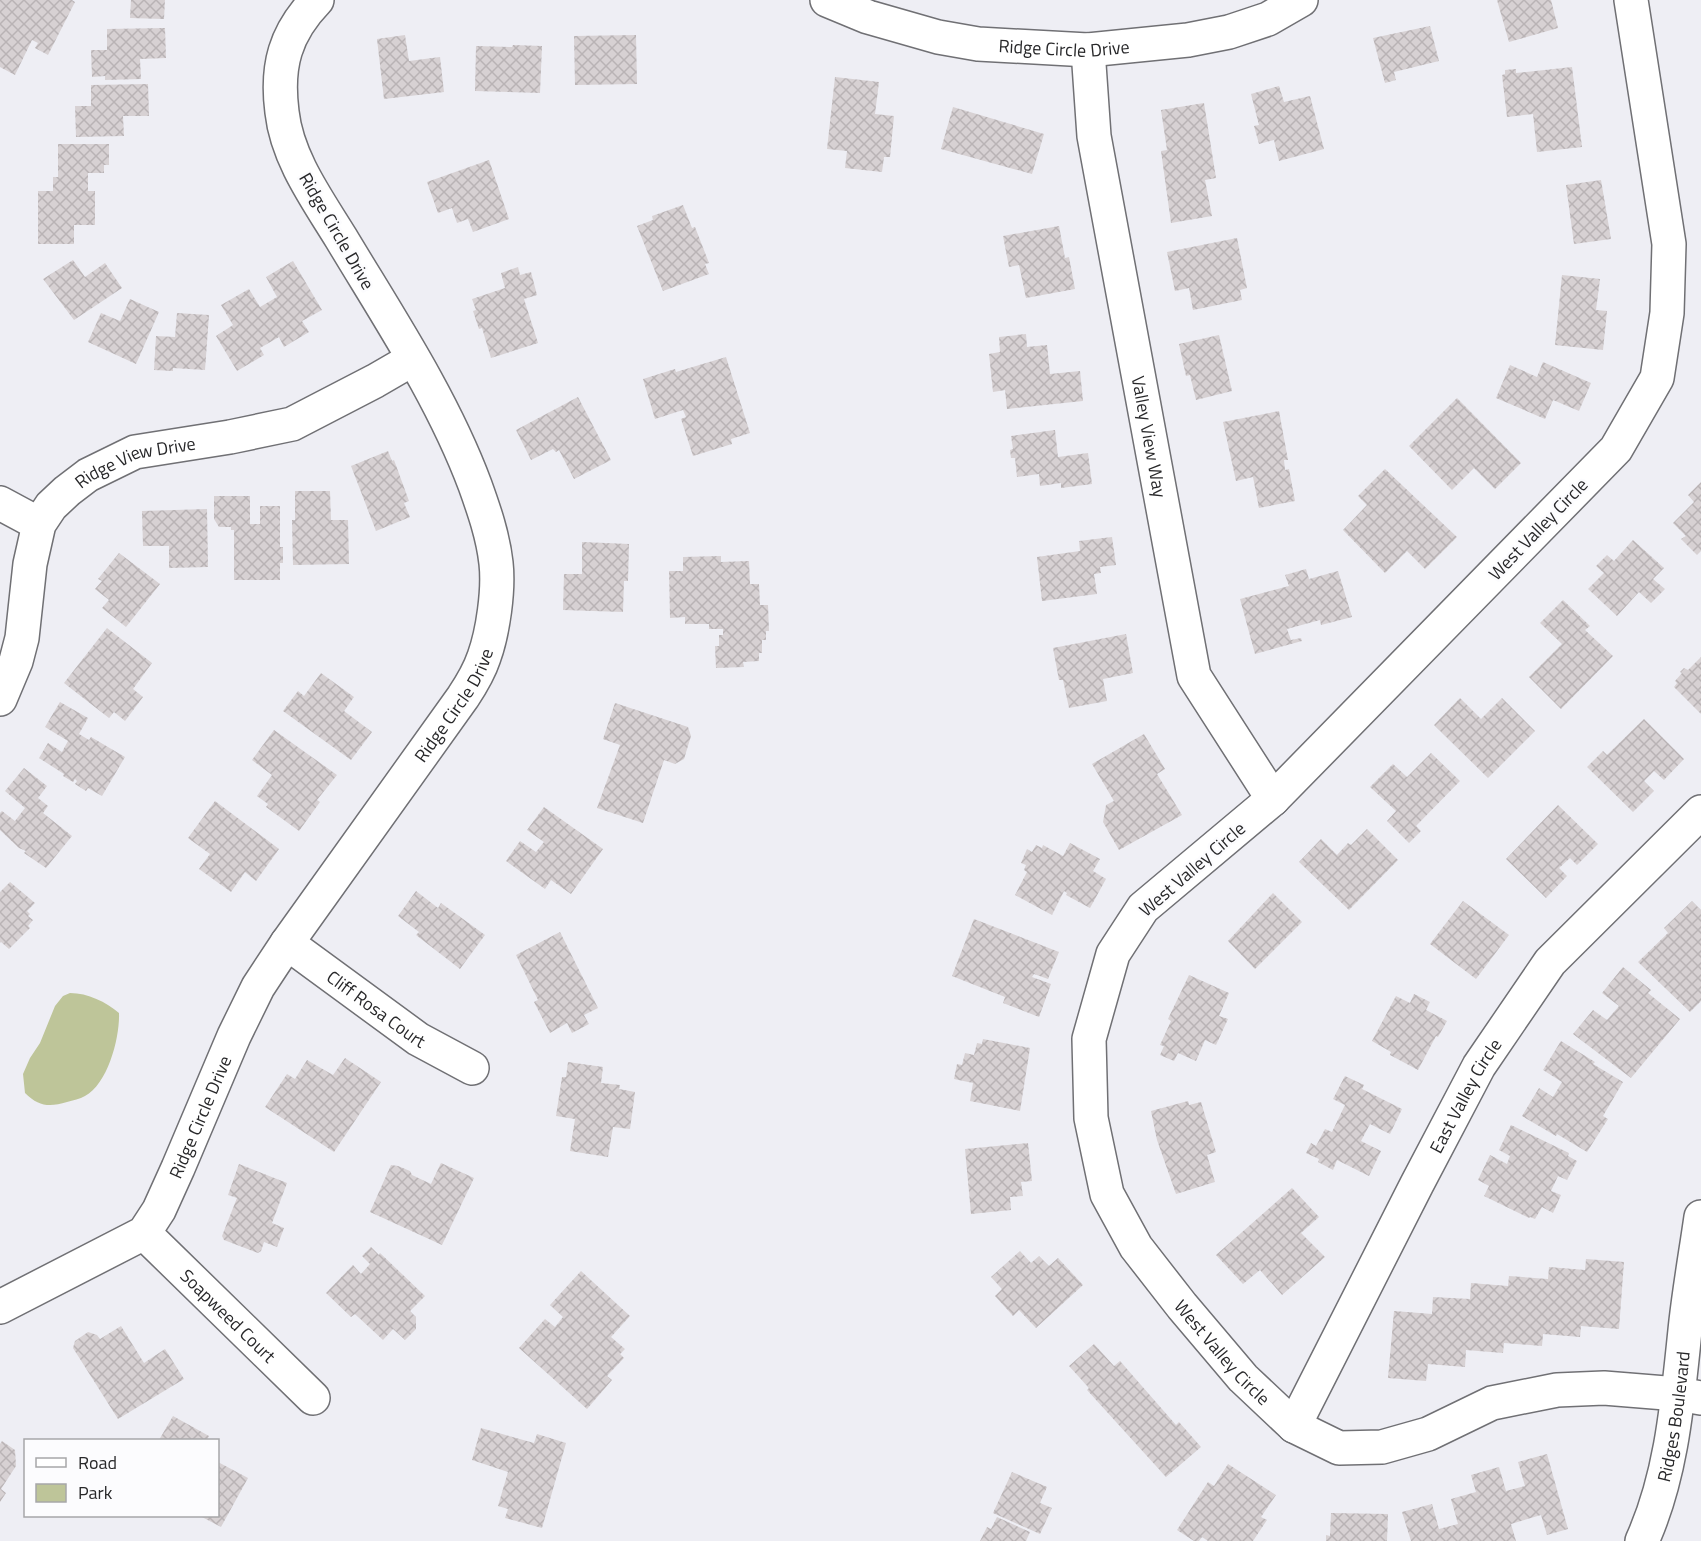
<svg xmlns="http://www.w3.org/2000/svg" width="1701" height="1541" font-family="'Titillium Web',sans-serif">
<style>
.park{fill:#bec599}
.building{fill:url(#building-cross-hatch)}
.lines{fill:none;stroke-linecap:round;stroke-linejoin:round}
.minor-casing{stroke:#707074;stroke-width:36}
.minor{stroke:#fff;stroke-width:33}
.labels{text-anchor:middle;dominant-baseline:central;stroke-width:5;stroke-linejoin:round;paint-order:stroke}
.street-label{font-size:18px;fill:#28282a;stroke:#fcfcfe}
</style>
<defs>
<pattern id="building-cross-hatch" width="8" height="8" patternUnits="userSpaceOnUse" patternTransform="scale(1.5)"><rect width="8" height="8" fill="#d7d1d3"/><path d="M0 0l8 8M0 8l8-8" fill="none" stroke="#b9b3b5"/></pattern>
</defs>
<rect width="100%" height="100%" fill="#eeeef4"/>
<path class="park" d="M70 993C88 993 106 1002 119 1013 120 1037 108 1084 85 1096 80 1099 73 1100 67 1102 50 1107 39 1107 25 1093L23 1074 30 1058 40 1043 55 1006 63 996Z"/>
<path class="building" d="M0 0H72L75 2 48 55 35 48 38 43 32 40 15 75 0 67Z
M131 0H165L164 19 130 18Z
M1497 0H1551L1558 28 1509 42Z
M1430 26 1439 61 1394 72 1396 80 1385 83 1373 38Z
M165 28 166 58 140 59 141 79 105 80V76L92 77 91 50H107V29Z
M405 35 409 61 440 57 444 92 384 99 377 39Z
M636 35 637 84 575 85 574 36Z
M513 45 542 46 540 93 475 91 476 46 512 47Z
M1572 67 1582 147 1537 152 1533 114 1507 117 1502 75 1505 74V70L1516 69V73Z
M835 77 879 82 875 114 894 116 890 157H884L882 172 845 168 847 151 827 149Z
M148 84 149 116H123L124 136 76 137 75 106H91V85Z
M1279 86 1284 102 1310 96 1324 149 1279 161 1274 140 1259 144 1254 126 1259 125 1251 94Z
M1204 103 1216 178 1205 180 1212 216 1171 223 1161 151 1167 150 1161 110Z
M953 107 1044 134 1032 174 941 149Z
M58 144H109V165H104V173H88V191H95V225H74V244H38V191H53V177H58Z
M489 160 509 219 473 232 468 219 457 223 452 208 438 213 427 182Z
M1601 180 1611 239 1574 244 1566 185Z
M683 205 692 228 695 227 709 263 705 264 709 274 663 291 637 226 653 220 652 216Z
M1059 226 1065 258 1069 257 1075 289 1026 298 1019 265 1009 267 1003 236Z
M1237 238 1247 288 1240 290 1242 300 1193 310 1189 288 1175 291 1167 252Z
M73 260 85 277 105 263 122 288 74 320 43 279Z
M293 261 322 310 302 321 309 332 284 347 279 337 260 348 264 355 237 371 216 336 233 325 221 305 249 289 260 307 277 297 266 277Z
M518 267 520 275 531 272 537 295 524 299 538 343 491 358 482 328 479 329 473 311 476 310 472 299 505 288 501 273Z
M1562 275 1600 279 1596 310 1607 311 1603 350 1555 345Z
M130 299 159 312 136 364 88 342 101 313 120 321Z
M177 313 209 315 205 370 173 368V371L154 370 156 336 175 337Z
M1026 334 1027 347 1047 345 1050 374 1080 371 1083 401 1007 409 1005 390 993 392 989 354 1000 352 999 337Z
M1219 335 1232 391 1196 400 1190 375 1186 376 1179 344Z
M726 357 750 433 731 439 732 444 693 456 681 419 686 417 683 410 655 419 643 379 675 369 676 372Z
M1543 362 1591 383 1579 411 1553 400 1545 419 1496 398 1510 365 1537 377Z
M578 397 611 460 574 479 559 450 556 452 553 449 531 460 516 430Z
M1457 398 1521 463 1495 489 1474 468 1452 490 1409 446Z
M1279 411 1288 460H1284L1285 470 1289 469 1295 501 1259 508 1253 477 1236 481 1223 422Z
M1055 430 1058 457 1088 453 1092 484 1061 488V483L1040 486 1039 474 1017 477 1015 458H1011L1010 450 1013 449 1011 436Z
M388 451 392 461 394 460 409 501 404 503 410 517 376 531 351 466Z
M1385 469 1457 537 1425 569 1407 551 1385 573 1343 530 1367 505 1358 496Z
M1701 482V551L1697 555 1681 539 1686 536 1673 523 1694 502 1688 495Z
M295 491H330L331 520H348L349 564 293 565 292 520H295Z
M214 496H250V524H260V506H280V547H283V563H280V580H234V530H231V527H219L214 519Z
M207 509 208 567 169 568V546H143L142 511Z
M1112 537 1116 565 1100 567 1101 573 1094 574 1097 594 1042 601 1037 557 1080 551 1079 541Z
M1633 540 1664 568 1653 579 1665 589 1651 603 1639 592 1617 616 1588 589 1604 573 1596 566 1607 555 1614 561Z
M582 542 629 544 628 581H624L623 612 563 610 564 574H582Z
M119 553 160 584 126 627 102 608 109 600 95 589 102 581 98 579Z
M721 556V562L749 561 750 584H759L760 605H768L769 631H766V640H762V653H759V661L743 662 744 667 716 668 715 646H719V635H723V629H709V624H685V617L670 618 669 571H683V557Z
M1306 569 1309 579 1338 571 1352 617 1321 625 1320 620 1287 629 1291 640 1301 638 1302 641 1255 654 1240 599 1289 586 1285 575Z
M1563 600 1590 626 1585 630 1613 656 1561 709 1529 677 1562 644 1540 623Z
M107 628 152 663 133 689 143 697 125 721 114 712 109 718 64 683Z
M1126 634 1133 673 1103 679 1107 701 1069 708 1063 680H1059L1053 648Z
M1701 657V714L1674 687 1677 683 1675 681 1682 673 1680 672 1684 668 1688 670Z
M321 673 354 697 344 711 372 732 351 760 283 711 298 691 304 696Z
M1460 698 1481 719 1502 698 1535 731 1488 778 1434 725Z
M60 702 88 718 79 734 89 740 91 737 125 757 102 796 88 788 86 791 75 784 77 781 75 779 73 782 63 776 64 774 39 758 48 743 62 752 68 741 45 727Z
M615 703 688 727 691 736 684 759 675 764 664 760 643 823 597 808 620 745 603 739Z
M1644 719 1684 759 1664 780 1654 771 1644 781 1654 791 1633 812 1587 767 1603 751 1607 755Z
M274 730 337 775 317 800 320 802 299 831 266 807 268 804 257 796 272 775 252 760Z
M1144 734 1165 769 1157 774 1182 815 1119 850 1103 822 1106 805 1114 801 1092 764Z
M1431 753 1460 781 1416 826 1421 831 1409 843 1387 821 1396 811 1370 787 1393 764 1407 777Z
M24 768 47 786 38 798 48 806 43 813 72 836 46 868 24 853 26 851 19 848 0 830V813L2 811 15 821 25 808 5 791Z
M215 801 279 849 256 881 245 872 231 892 199 869 210 854 188 838Z
M1558 805 1598 844 1577 865 1570 858 1559 868 1567 876 1546 898 1506 859Z
M544 807 603 849 571 894 551 880 545 889 506 861 520 841 536 852 544 842 527 830Z
M1367 829 1398 860 1349 910 1299 862 1321 839 1337 855 1348 843 1351 845Z
M1070 843 1100 859 1093 871 1106 879 1090 908 1066 895 1067 893 1064 891 1052 915 1015 895 1027 872 1024 870 1026 865 1021 863 1027 849 1032 852 1036 845 1042 848 1043 845 1063 856Z
M10 882 35 903 27 911 30 914 28 916 33 920 28 926 30 928 9 949 1 942 0 943V892Z
M416 891 438 908 441 903 485 935 460 969 416 935 419 932 398 916Z
M1273 893 1302 922 1255 969 1228 941Z
M1463 901 1509 935 1476 979 1430 944Z
M1692 901 1701 910V1001L1690 1012 1638 962 1668 933 1664 928Z
M974 919 1059 952 1048 979 1034 974 1032 977 1051 984 1039 1017 1003 1003 1005 997 952 976Z
M560 932 598 1008 584 1015 589 1024 572 1033 567 1023 550 1033 534 1002 538 1000 516 955Z
M1623 967 1651 990 1648 993 1680 1019 1631 1078 1573 1034 1593 1010 1607 1020 1619 1006 1602 993Z
M1189 975 1229 993 1219 1016 1228 1019 1216 1045 1205 1040 1196 1061 1178 1053 1174 1061 1160 1055 1164 1046 1160 1045 1171 1021 1168 1019Z
M1414 994 1430 1002 1426 1010 1447 1021 1438 1037 1436 1036 1418 1070 1390 1055 1391 1052 1372 1041 1396 996 1410 1003Z
M983 1039 1030 1048 1020 1111 970 1101 973 1083 954 1079 957 1064 962 1065 965 1053 974 1055 977 1043 982 1044Z
M1561 1041 1595 1062 1593 1064 1623 1082 1603 1116 1608 1119 1587 1152 1557 1134 1556 1136 1522 1116 1539 1088 1553 1097 1562 1082 1543 1070Z
M345 1058 381 1082 334 1152 265 1107 287 1074 295 1079 307 1060 333 1075Z
M568 1062 603 1067 601 1083 620 1085 619 1089 635 1092 630 1129 613 1127 608 1157 570 1151 575 1119 556 1116 562 1077H566Z
M1345 1076 1364 1085 1362 1089 1402 1109 1390 1134 1370 1124 1361 1141 1381 1151 1369 1176 1337 1160 1333 1170 1318 1162 1319 1159 1306 1153 1311 1143 1316 1146 1325 1129 1332 1132 1345 1105 1333 1099Z
M1188 1101 1189 1105 1201 1102 1216 1152 1207 1155 1215 1182 1176 1194 1157 1140 1151 1111Z
M1511 1125 1569 1153 1568 1156 1577 1161 1567 1180 1558 1176 1551 1191 1561 1195 1553 1213 1542 1207 1535 1219 1530 1217 1529 1218 1484 1196 1489 1186 1478 1180 1490 1155 1507 1164 1510 1156 1499 1150Z
M1028 1143 1032 1181 1021 1182 1023 1196 1010 1197 1011 1210 971 1214 965 1149Z
M441 1163 474 1178 442 1245 370 1212 391 1165 398 1166 410 1171 412 1175 431 1184Z
M239 1164 287 1183 272 1223 284 1228 277 1247 264 1242 261 1251 258 1253 224 1240 222 1236 237 1198 228 1195Z
M1292 1188 1319 1217 1301 1233 1325 1257 1282 1295 1260 1270 1243 1284 1216 1255Z
M371 1247 379 1255 380 1253 425 1296 410 1311 416 1317V1329L405 1340 393 1329 383 1340 355 1314 351 1317 326 1293 353 1265 361 1274 370 1264 362 1256Z
M1020 1251 1031 1263 1039 1256 1049 1266 1058 1258 1083 1285 1036 1328 1019 1310 1013 1316 995 1296 1002 1289 991 1277Z
M1586 1259 1624 1262 1619 1329 1581 1326 1580 1337 1543 1334 1542 1346 1504 1343 1503 1353 1466 1350 1465 1367 1428 1364 1426 1381 1388 1378 1394 1311 1432 1314 1433 1297 1470 1299 1471 1283 1508 1286 1509 1276 1548 1279 1549 1267 1585 1270Z
M581 1271 630 1316 611 1337 625 1349 620 1354 624 1358 607 1376 612 1380 587 1409 519 1348 545 1319 555 1327 563 1317 550 1305Z
M121 1326 144 1363 165 1349 184 1379 118 1419 73 1348 75 1341 88 1332 97 1335 100 1339Z
M1094 1344 1114 1366 1120 1361 1176 1425 1179 1422 1201 1447 1166 1477 1087 1390 1089 1388 1069 1366Z
M173 1416 209 1436 207 1440H159Z
M481 1428 534 1443 537 1434 566 1443 542 1528 505 1518 508 1509 498 1506 508 1472 472 1460Z
M2 1441 15 1450 16 1466 1 1489 6 1493 0 1502V1444Z
M1547 1454 1568 1529 1547 1535 1541 1515 1511 1524 1516 1541H1411L1402 1512 1432 1504 1439 1529 1458 1524 1451 1499 1476 1492 1471 1475 1499 1467 1506 1491 1525 1486 1518 1462Z
M218 1462 248 1478 221 1527 200 1516H218Z
M1228 1464 1276 1495 1261 1517 1267 1520 1253 1541H1208L1202 1537 1199 1541H1194L1177 1530 1208 1482 1214 1486Z
M1012 1472 1047 1487 1040 1503 1052 1508 1040 1534 993 1513Z
M1331 1513 1388 1514 1387 1541H1326V1535L1330 1536Z
M997 1517 1030 1532 1026 1541H980L987 1527 991 1529Z"/>
<g class="lines">
<g class="minor-casing">
<g id="minor">
<path id="s1" d="M827 0 868 17 938 37 978 44 1088 50 1188 40 1229 32 1268 19 1301 0"/>
<path id="s2" d="M1631 0 1669 244 1667 313 1657 378 1616 449 1273 799 1143 908 1113 954 1089 1039 1091 1118 1107 1194 1136 1247 1182 1306 1243 1378 1294 1426 1339 1448 1382 1447 1428 1434 1492 1403 1557 1390 1604 1388 1678 1394 1701 1398"/>
<path id="s3" d="M1088 50 1094 136 1194 676 1273 799"/>
<path d="M0 503 39 524"/>
<path id="s4" d="M0 699 16 661 22 638 30 564 39 524 51 506 67 491 88 475 135 452 230 437 292 424 375 381 413 359"/>
<path id="s5" d="M287 943 418 1039 472 1068"/>
<path id="s6" d="M144 1233 313 1398"/>
<path id="s7" d="M0 1307 144 1233 159 1210 178 1168 234 1036 258 987 287 943 463 697C471 685 479 672 484 657 493 632 499 590 496 563 493 536 484 510 475 485 442 397 389 318 341 238 317 199 287 158 282 112 276 66 285 33 317 0"/>
<path id="s8" d="M1294 1426 1417 1184 1479 1066 1550 962 1701 812"/>
<path id="s9" d="M1642 1541C1673 1473 1678 1395 1686 1321 1690 1286 1696 1252 1701 1217"/>
</g>
</g>
<use href="#minor" class="minor"/>
</g>
<g class="labels">
<g class="street-label">
<text stroke="none"><textPath href="#s1" startOffset="244">Ridge Circle Drive</textPath></text>
<text transform="translate(337 231) rotate(60)">Ridge Circle Drive</text>
<text stroke="none"><textPath href="#s3" startOffset="392">Valley View Way</textPath></text>
<text stroke="none"><textPath href="#s4" startOffset="300">Ridge View Drive</textPath></text>
<text transform="translate(1538 529) rotate(-46)">West Valley Circle</text>
<text stroke="none"><textPath href="#s7" startOffset="777">Ridge Circle Drive</textPath></text>
<text transform="translate(1192 869) rotate(-41)">West Valley Circle</text>
<text stroke="none"><textPath href="#s5" startOffset="111">Cliff Rosa Court</textPath></text>
<text stroke="none"><textPath href="#s8" startOffset="372">East Valley Circle</textPath></text>
<text stroke="none"><textPath href="#s7" startOffset="291">Ridge Circle Drive</textPath></text>
<text stroke="none"><textPath href="#s6" startOffset="118">Soapweed Court</textPath></text>
<text stroke="none"><textPath href="#s2" startOffset="1620">West Valley Circle</textPath></text>
<text stroke="none"><textPath href="#s9" startOffset="129">Ridges Boulevard</textPath></text>
</g>
</g>
<rect x="24" y="1439" width="195" height="78" fill="#fcfcfe" stroke="#a7a7a9" stroke-width="1.5"/>
<rect x="36" y="1458" width="30" height="9" fill="#ffffff" stroke="#a7a7a9" stroke-width="1.5"/>
<text x="78" y="1469" font-size="18" fill="#28282a">Road</text>
<rect x="36" y="1484" width="30" height="18" fill="#bec599" stroke="#a7a7a9" stroke-width="1.5"/>
<text x="78" y="1499" font-size="18" fill="#28282a">Park</text>
</svg>
